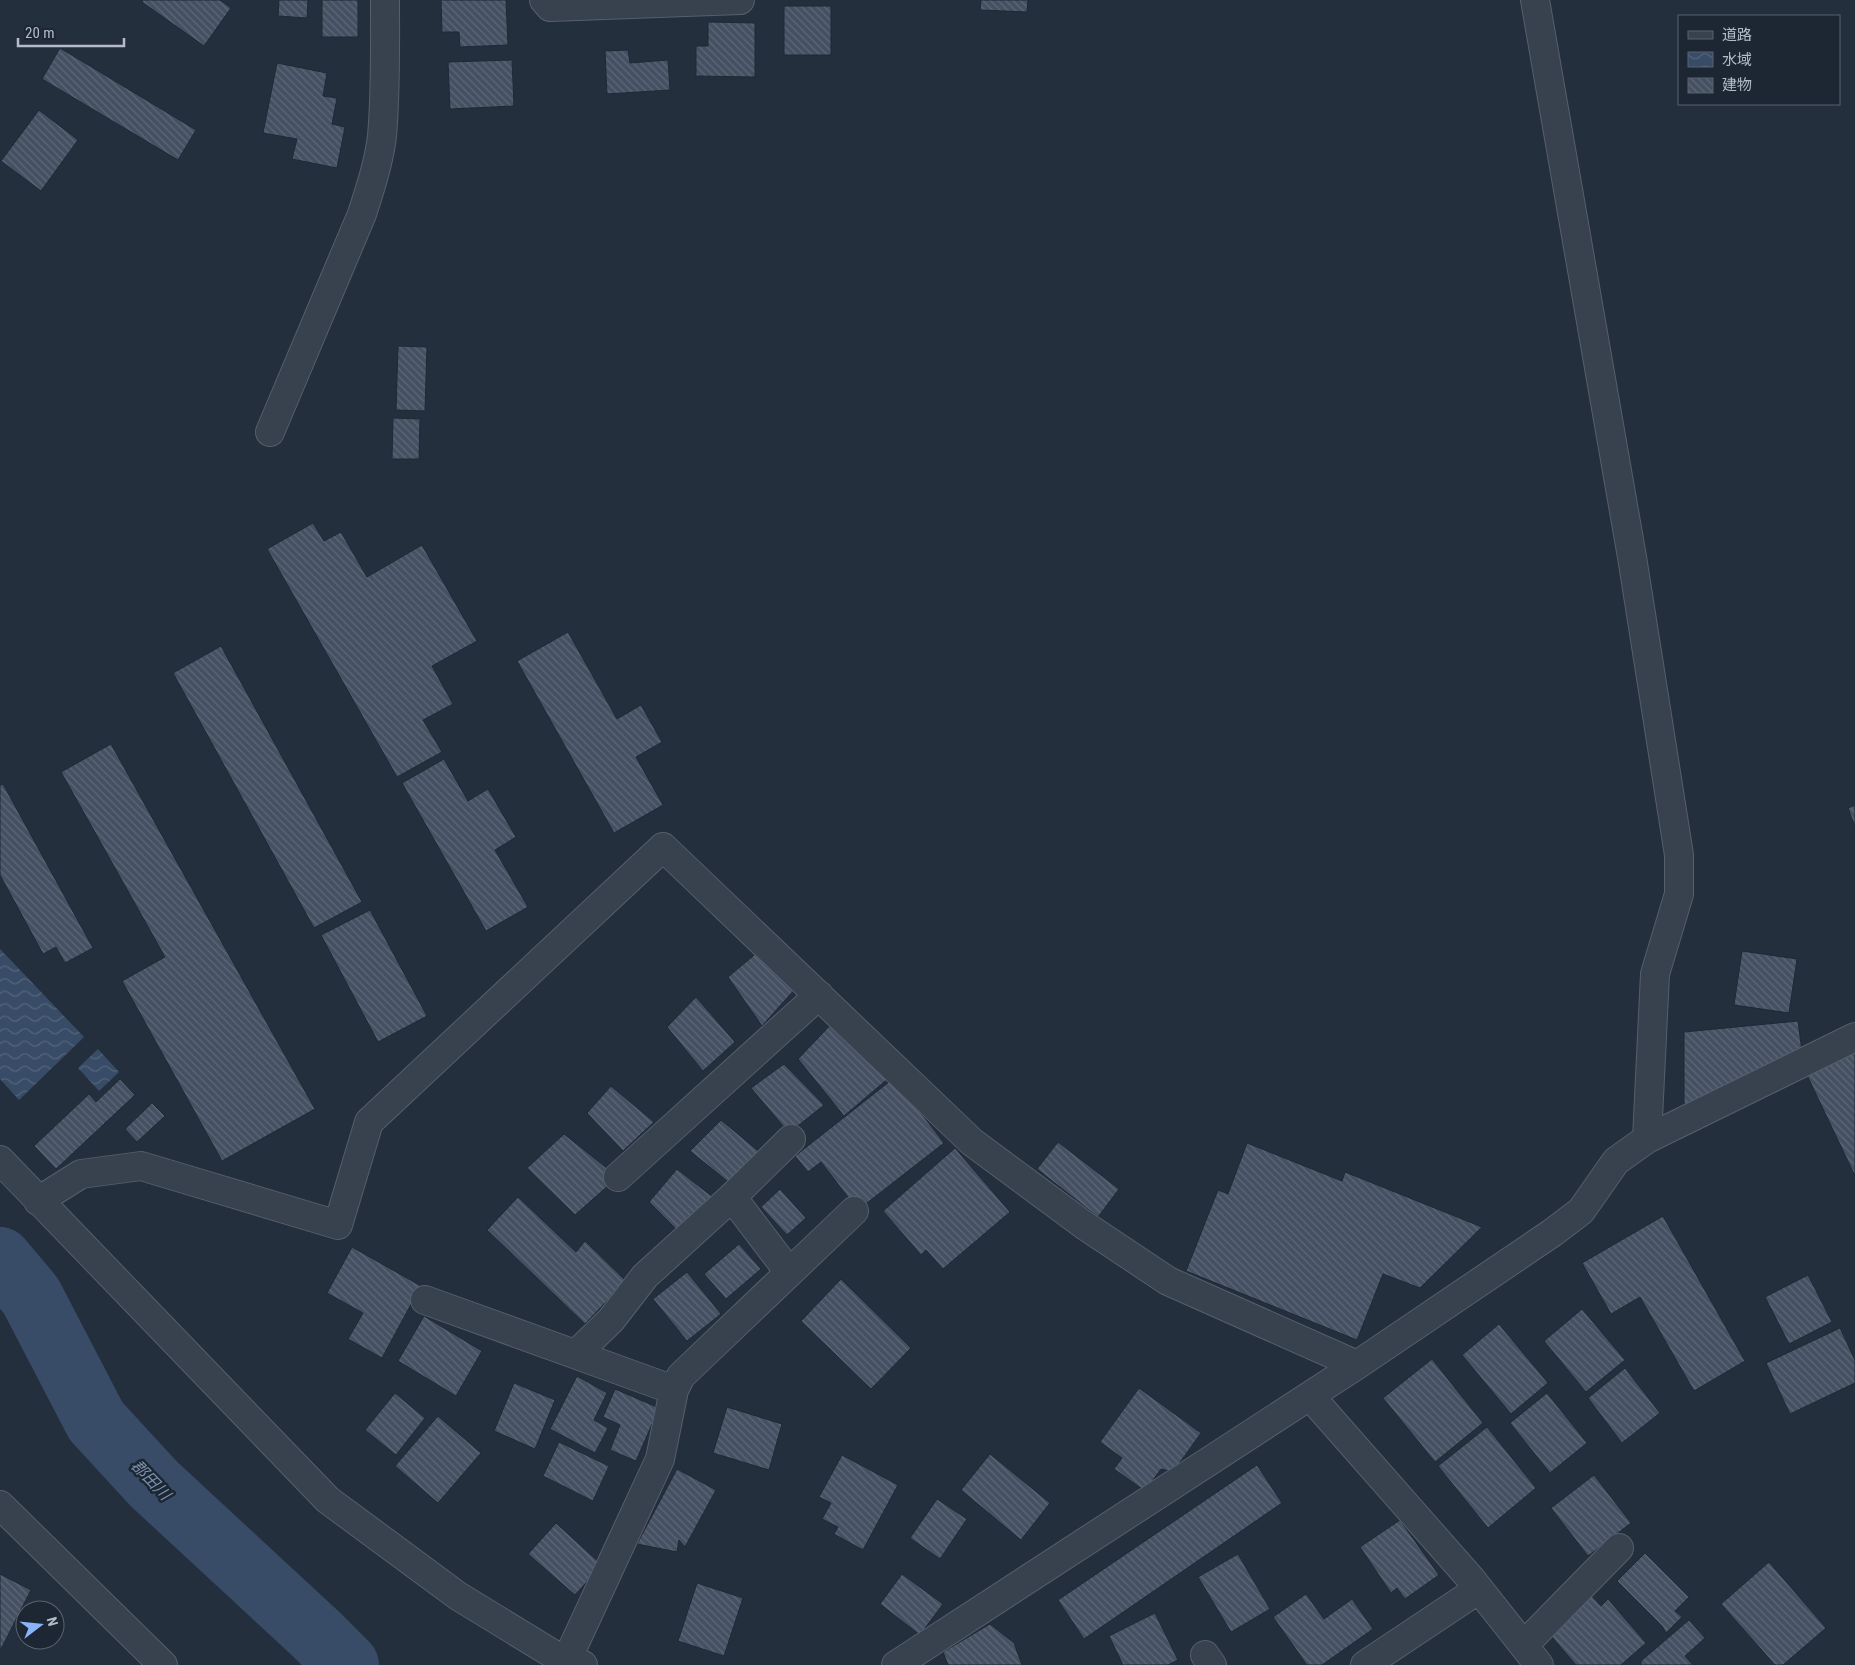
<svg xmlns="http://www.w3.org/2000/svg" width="1855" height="1665" font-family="'Roboto Condensed','Noto Sans JP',sans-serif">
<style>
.water{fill:url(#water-waves)}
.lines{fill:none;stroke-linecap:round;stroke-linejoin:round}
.river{stroke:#394c67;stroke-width:64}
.building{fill:url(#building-back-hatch);stroke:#1f2835}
.minor-casing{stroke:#565f6c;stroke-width:30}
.minor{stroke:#38414e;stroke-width:28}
.labels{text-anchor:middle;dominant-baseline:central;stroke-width:5;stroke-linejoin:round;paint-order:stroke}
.water-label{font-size:16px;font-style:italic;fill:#7c92b1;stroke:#1d2633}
</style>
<defs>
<pattern id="water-waves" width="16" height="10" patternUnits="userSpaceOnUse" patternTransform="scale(1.25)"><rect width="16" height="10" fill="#394c67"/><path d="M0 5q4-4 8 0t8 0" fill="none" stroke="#53647b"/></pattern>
<pattern id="building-back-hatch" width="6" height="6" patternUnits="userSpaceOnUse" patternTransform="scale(1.25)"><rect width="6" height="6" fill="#455162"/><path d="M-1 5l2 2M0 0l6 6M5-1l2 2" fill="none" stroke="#5d6877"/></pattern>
</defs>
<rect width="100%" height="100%" fill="#242f3e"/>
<path class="water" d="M0 949 84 1037 19 1100 0 1079Z
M98 1049 119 1072 99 1091 78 1068Z"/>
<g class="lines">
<path class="river" d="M0 1259 31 1296 96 1421 154 1484 316 1634 347 1665"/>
</g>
<path class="building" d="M143 0H220L231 8 204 46 142 2Z
M279 0H308L307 18 278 16Z
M322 0H358V37H322Z
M441 0H506L508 45 460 47 459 32H442Z
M981 0H1028L1027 12 980 10Z
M784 6H831V55H784Z
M708 22 755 23V77L696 76V46H708Z
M60 48 196 130 178 160 42 79Z
M628 50 630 63 668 60 670 90 607 94 605 51Z
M512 60 514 106 450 109 448 62Z
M277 63 327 73 323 96 337 98 332 124 345 127 337 168 292 159 297 139 263 133Z
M39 110 78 140 41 191 1 161Z
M398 346 427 347 425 411 396 410Z
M393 418 420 419 419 459H392Z
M313 523 324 541 341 532 367 577 422 545 477 641 432 666 453 704 423 720 442 752 397 777 267 549Z
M568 632 617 719 641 705 662 742 636 757 663 805 614 833 517 661Z
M221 646 362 902 314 928 173 673Z
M111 744 315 1109 222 1161 122 981 165 957 61 772Z
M444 759 468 801 488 789 516 837 495 850 528 907 486 931 402 783Z
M3 784 93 948 65 963 56 947 43 954 0 875V785Z
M1855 805V827L1848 808Z
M370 910 427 1016 378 1042 321 935Z
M759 951 796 988 762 1026 728 977Z
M1742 951 1797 959 1789 1013 1734 1005Z
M696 997 735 1042 703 1071 667 1027Z
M836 1019 890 1077 844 1116 798 1059Z
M1798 1021 1803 1059 1684 1105V1032Z
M1855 1047V1176L1805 1071Z
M784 1064 824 1105 789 1133 751 1088Z
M894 1078 944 1143 858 1210 821 1162 808 1172 795 1156Z
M120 1079 135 1095 56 1169 34 1146 89 1094 96 1102Z
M611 1086 654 1122 623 1151 587 1113Z
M152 1103 165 1116 137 1142 125 1129Z
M721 1120 762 1154 732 1185 690 1151Z
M564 1134 618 1177 575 1215 527 1168Z
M1058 1142 1119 1189 1098 1217 1037 1169Z
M1247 1143 1342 1181 1345 1172 1482 1227 1420 1288 1383 1274 1357 1340 1186 1271 1218 1190 1228 1194Z
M955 1148 1010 1212 943 1269 926 1250 921 1255 883 1211Z
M677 1169 723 1205 682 1235 649 1202Z
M780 1189 806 1218 787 1235 761 1207Z
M518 1197 576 1252 585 1241 626 1281 585 1324 487 1230Z
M1663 1216 1745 1361 1694 1391 1640 1297 1611 1314 1582 1263Z
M739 1244 761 1269 726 1299 704 1274Z
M352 1247 421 1286 382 1358 348 1339 363 1313 327 1293Z
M687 1272 721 1314 687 1341 653 1299Z
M1808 1275 1832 1322 1789 1344 1765 1297Z
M841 1279 911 1348 871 1389 801 1321Z
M1582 1309 1625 1360 1586 1392 1544 1341Z
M424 1316 482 1351 456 1396 398 1361Z
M1499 1324 1548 1383 1511 1414 1462 1355Z
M1840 1328 1855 1360V1383L1790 1414 1766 1363Z
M1432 1359 1483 1423 1435 1462 1383 1398Z
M1625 1368 1660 1413 1622 1443 1588 1398Z
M577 1376 607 1393 594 1420 608 1428 595 1453 550 1429Z
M514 1383 555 1400 535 1449 494 1431Z
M1139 1388 1201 1433 1173 1472 1161 1469 1145 1491 1114 1469 1122 1458 1100 1442Z
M615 1389 659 1408 636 1461 610 1450 620 1425 603 1417Z
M395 1393 425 1418 396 1455 365 1430Z
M1547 1393 1587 1443 1550 1473 1510 1423Z
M727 1407 782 1424 769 1470 713 1453Z
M438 1416 481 1453 438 1503 395 1466Z
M1487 1427 1536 1488 1488 1528 1438 1466Z
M559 1442 609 1466 593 1501 543 1476Z
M990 1454 1050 1503 1021 1540 961 1490Z
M842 1455 898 1485 863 1550 834 1534 838 1527 822 1519 831 1503 819 1497Z
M1257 1465 1282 1503 1084 1639 1058 1600Z
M677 1469 716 1490 685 1547 679 1540 677 1552 637 1544Z
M1594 1475 1631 1523 1588 1556 1551 1508Z
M937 1499 967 1519 940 1559 910 1538Z
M1400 1520 1439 1575 1405 1599 1397 1588 1391 1593 1360 1547Z
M556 1523 602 1565 575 1595 528 1554Z
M1645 1553 1689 1597 1675 1611 1682 1617 1666 1633 1662 1626 1617 1581Z
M1238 1554 1270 1609 1231 1632 1198 1577Z
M1769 1562 1826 1628 1783 1665H1775L1721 1604Z
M0 1574 31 1590 0 1651Z
M902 1574 943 1604 920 1635 880 1604Z
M697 1583 743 1598 724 1656 678 1641Z
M1589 1593 1601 1606 1608 1599 1646 1643 1621 1665H1576L1546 1630Z
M1306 1594 1324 1619 1352 1599 1373 1629 1322 1665H1307L1273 1617Z
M1155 1613 1178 1660 1168 1665H1123L1109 1636Z
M1689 1620 1705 1638 1685 1656 1693 1665H1641V1661Z
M990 1624 1014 1643 1022 1665H948L943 1652Z"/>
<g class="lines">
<g class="minor-casing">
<path id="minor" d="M544 0 550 7 740 0
M270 432 362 214C370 189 379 162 382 136 386 91 385 45 385 0
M1647 1139 1855 1037
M0 1160 328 1500 458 1596 566 1662 583 1665
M618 1177 819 995
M732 1197 791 1139
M38 1201 81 1174 141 1166 338 1225 369 1122 663 847 972 1142 1084 1225 1168 1281 1357 1365
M425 1300 674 1390
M576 1354 611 1320 645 1276 732 1197 789 1272
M1310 1396 1471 1579 1539 1665
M0 1505 163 1665
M1524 1645 1619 1548
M1205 1655 1212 1665
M566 1662 660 1459 674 1390 681 1376 854 1211
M896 1665 1357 1365 1552 1233 1581 1211 1616 1161 1647 1139 1655 974 1679 894V855L1632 557 1535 0
M1365 1665 1479 1589"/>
</g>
<use href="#minor" class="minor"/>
</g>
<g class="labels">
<g class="water-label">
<text transform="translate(151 1480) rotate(46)">郡田川</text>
</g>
</g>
<rect x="1678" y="15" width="162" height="90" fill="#1d2633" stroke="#59626f"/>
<rect x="1688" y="31" width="25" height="8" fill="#38414e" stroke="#59626f"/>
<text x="1722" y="40" font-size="15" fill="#b4bcc9">道路</text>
<rect x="1688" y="52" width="25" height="15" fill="url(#water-waves)" stroke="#59626f"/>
<text x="1722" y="65" font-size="15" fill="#b4bcc9">水域</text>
<rect x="1688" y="78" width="25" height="15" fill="url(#building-back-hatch)" stroke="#59626f"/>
<text x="1722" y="90" font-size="15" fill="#b4bcc9">建物</text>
<g transform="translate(40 1625) rotate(74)"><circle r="24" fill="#1d2633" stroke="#59626f"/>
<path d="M0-4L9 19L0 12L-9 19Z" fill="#8ab4f8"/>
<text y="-8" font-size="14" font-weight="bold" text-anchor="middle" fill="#b4bcc9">N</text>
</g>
<path d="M18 38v8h106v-8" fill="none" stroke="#b4bcc9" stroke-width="2.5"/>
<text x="25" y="38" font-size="15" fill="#b4bcc9" stroke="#1d2633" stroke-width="4" paint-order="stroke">20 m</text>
</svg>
